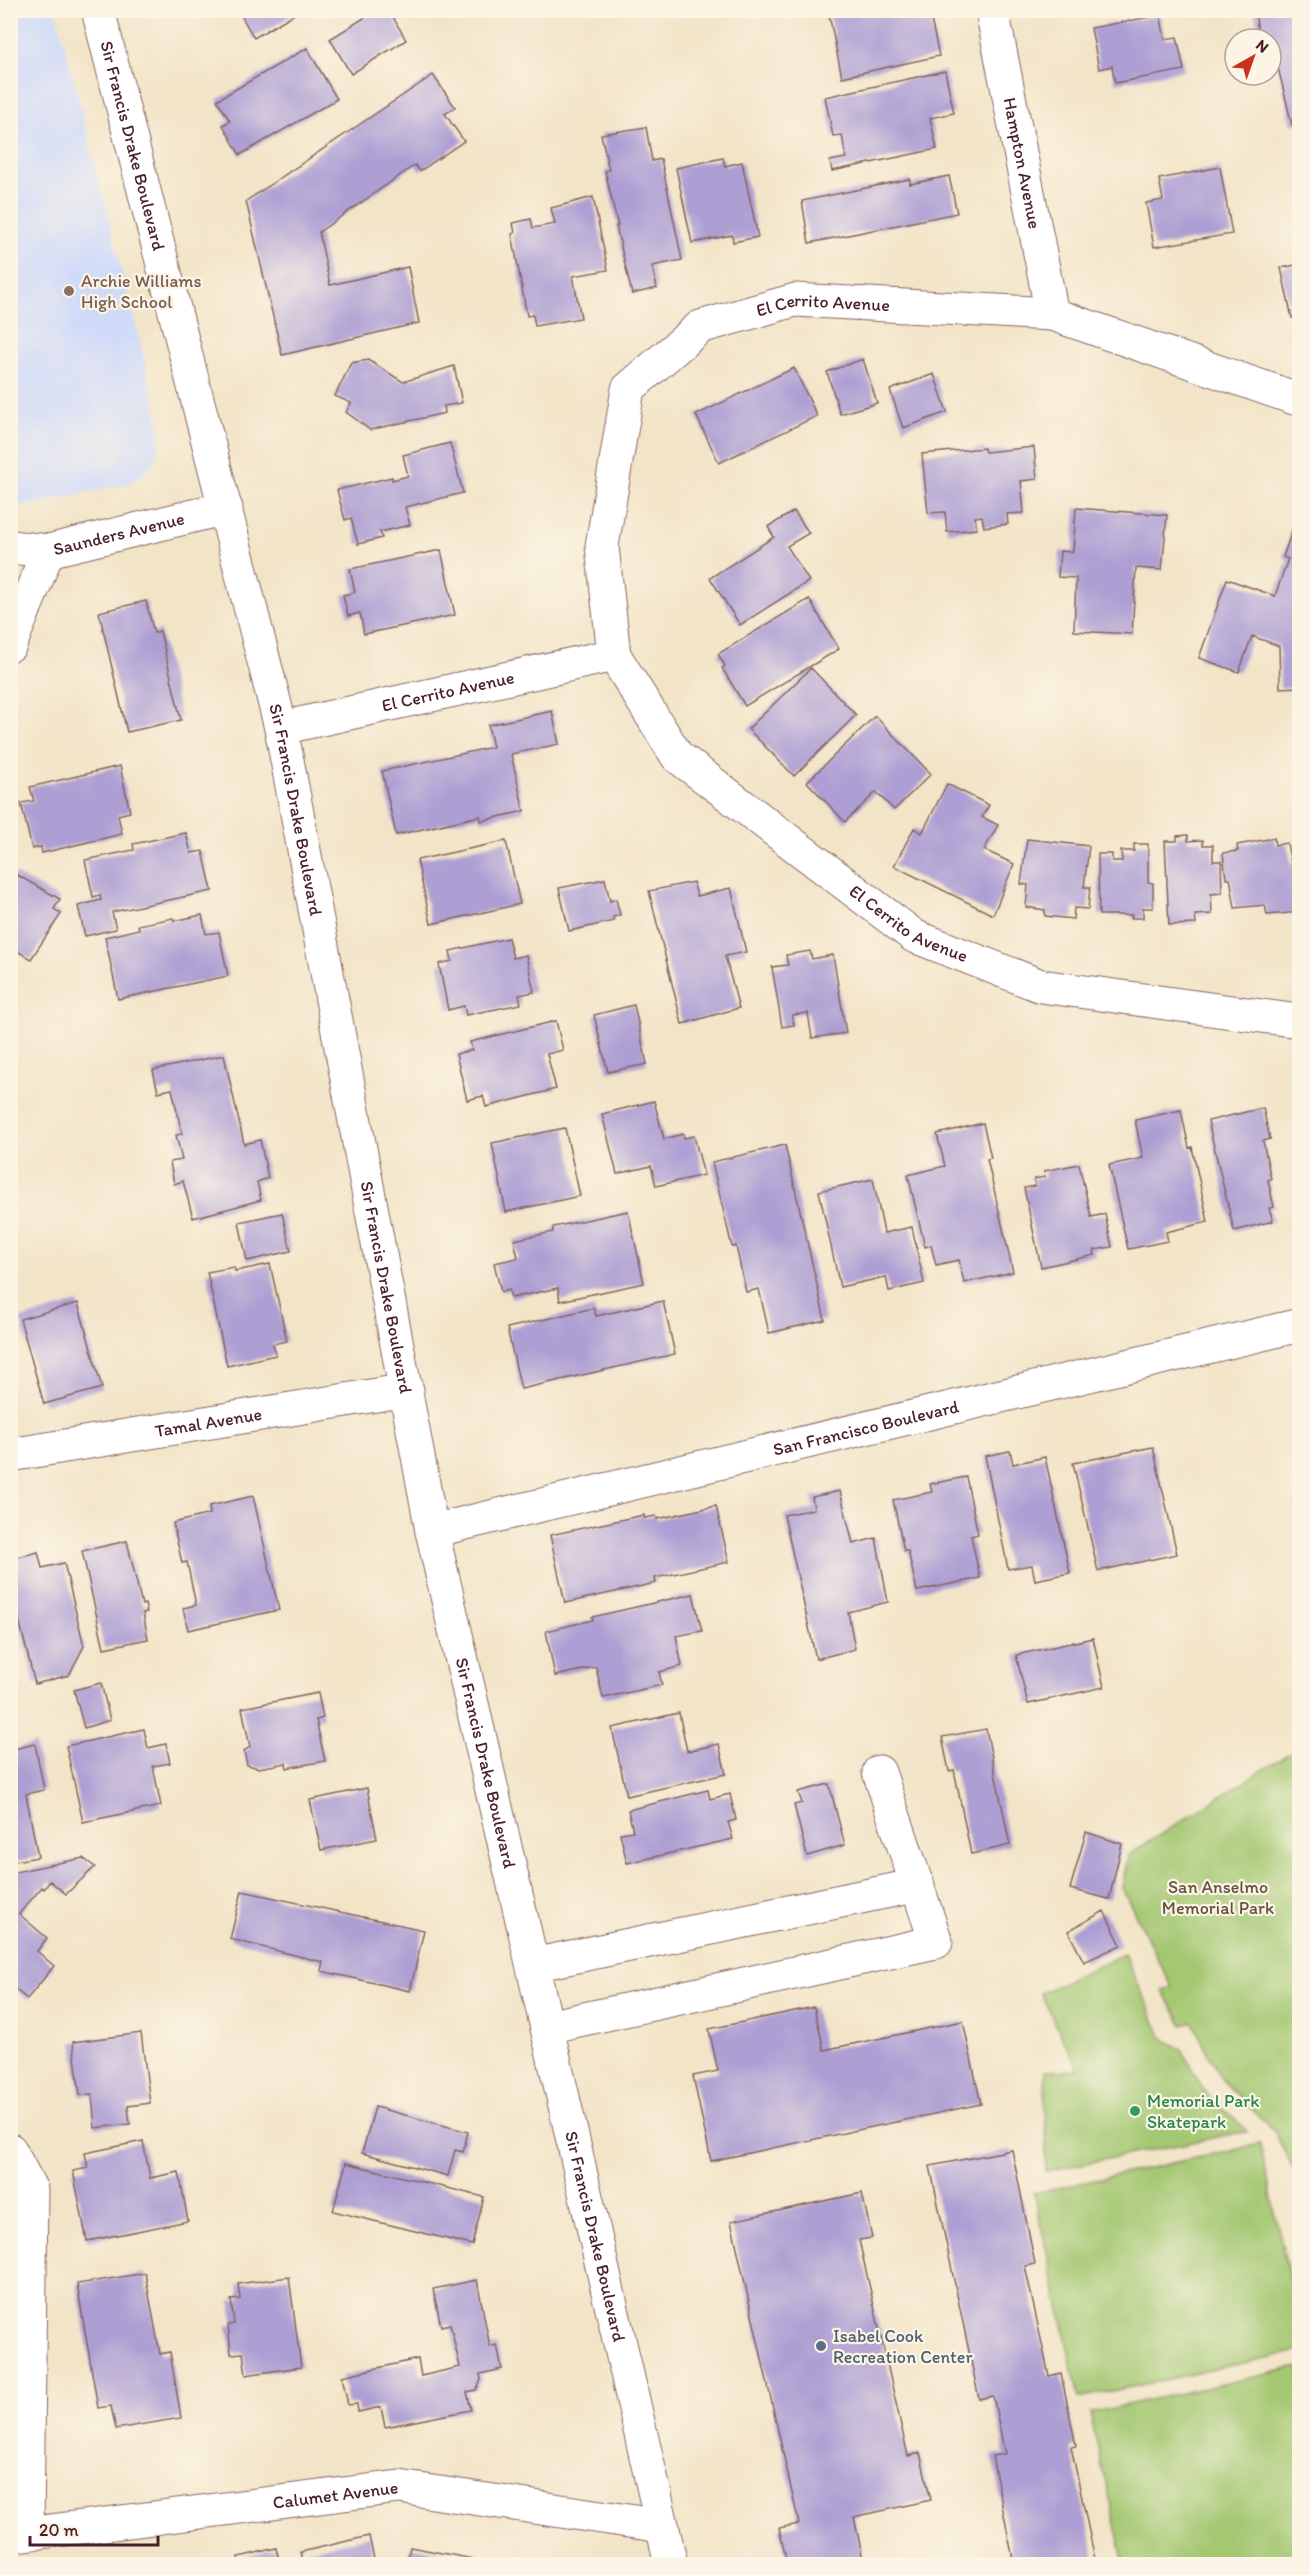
<svg xmlns="http://www.w3.org/2000/svg" width="1310" height="2575" font-family="Itim,sans-serif">
<style>
.built{fill:#d0daf9}
.green{fill:#a4c872;stroke:#77744e;stroke-width:1.5}
.building{fill:#ad9fd3}
.lines{fill:none;stroke-linecap:round;stroke-linejoin:round}
.minor-casing{stroke:#856462;stroke-width:35}
.major-casing{stroke:#856462;stroke-width:35}
.minor{stroke:#fff;stroke-width:33}
.major{stroke:#fff;stroke-width:33}
.education-dot{fill:#8d6e63;stroke:#fcf5e5;stroke-width:2}
.leisure-dot{fill:#2e9e5b;stroke:#fcf5e5;stroke-width:2}
.service-dot{fill:#5c6f8a;stroke:#fcf5e5;stroke-width:2}
.labels{text-anchor:middle;dominant-baseline:central;stroke-width:4.5;stroke-linejoin:round;paint-order:stroke}
.street-label{font-size:18px;fill:#4a1f2b;stroke:#fcf5e5}
.education-label{font-size:18px;fill:#785e54;stroke:#fcf5e5;text-anchor:start}
.park-label{font-size:18px;fill:#655240;stroke:#fcf5e5}
.leisure-label{font-size:18px;fill:#27864d;stroke:#fcf5e5;text-anchor:start}
.service-label{font-size:18px;fill:#4e5e75;stroke:#fcf5e5;text-anchor:start}
</style>
<rect width="100%" height="100%" fill="#fcf5e5"/>
<filter id="ink" filterUnits="userSpaceOnUse"><feTurbulence type="fractalNoise" baseFrequency=".0167" numOctaves="2"/><feDisplacementMap in="SourceGraphic" scale="12" xChannelSelector="R" yChannelSelector="G"/><feConvolveMatrix kernelMatrix="1 2 1 2 8 2 1 2 1" color-interpolation-filters="sRGB"/></filter>
<filter id="wash" filterUnits="userSpaceOnUse"><feTurbulence type="fractalNoise" baseFrequency=".008" numOctaves="4" result="noise"/><feDisplacementMap in="SourceGraphic" scale="24" xChannelSelector="R" yChannelSelector="G"/><feGaussianBlur stdDeviation="1.35" result="paint"/><feColorMatrix in="noise" values="0 0 0 0 0 0 0 0 0 0 0 0 0 0 0 0 0 1.4 0 .05"/><feComposite in="paint" operator="in"/></filter>
<g filter="url(#wash)">
<rect width="100%" height="100%" fill="#f2e4c7"/>
<path class="built" d="M11 10 56 11 156 406 161 443 154 461 140 477 123 485 11 508Z"/>
<path class="green" d="M1299 1747V2180L1274 2131 1222 2080 1192 2021 1183 2025 1163 1991 1172 1987 1122 1888 1128 1855Z
M1124 1954 1163 2038 1182 2050 1204 2091 1247 2131 1046 2171 1045 2071 1079 2070 1040 1993Z
M1260 2144 1299 2324V2351L1079 2398 1034 2193Z
M1299 2367V2564H1124L1090 2413Z"/>
<g id="blocks">
<path class="building" d="M238 10H301L254 38Z
M377 10H389L406 40 351 74 330 39Z
M828 10H929L939 56 842 77Z
M1254 10H1300V123L1292 125 1275 55H1271V39H1260Z
M1160 15 1165 39 1177 37 1184 70 1115 83 1112 66 1099 69 1091 28Z
M307 48 337 99 240 155 223 125 230 121 217 100Z
M945 71 954 113 930 118 937 149 832 171 830 161 846 158 842 135 833 136 825 97Z
M433 75 455 107 445 114 464 141 420 171 415 165 319 232 330 285 408 267 419 323 282 355 246 201Z
M646 127 652 161 661 159 682 260 652 266 657 288 632 294 616 226H618L605 171 609 170 601 134Z
M723 158 725 166 742 162 758 237 733 242 732 235 692 243 676 168Z
M1220 167 1232 234 1154 247 1146 203 1163 200 1159 179Z
M949 176 957 213 809 243 802 201 910 179V184Z
M593 197 608 270 573 276 581 318 535 326 533 315 527 316 512 234 515 233 513 223 531 219 533 228 555 224 551 208Z
M1300 264V316L1292 318 1281 268Z
M863 359 877 403 840 414 827 372Z
M368 360 403 382 454 366 462 403 444 406 445 413 370 430 346 412 351 403 335 396 351 363Z
M794 368 817 416 719 463 696 415Z
M934 374 947 412 903 428 890 390Z
M450 443 463 493 405 507 410 525 380 532 382 538 358 544 351 518 345 520 337 490 392 477V480L408 476 403 455Z
M1034 447 1037 479 1021 481 1024 513 1007 514 1008 524 984 527 982 516 975 517 977 529 947 532 945 512 928 513 922 454 984 448 985 452Z
M1076 508 1167 515 1162 570 1136 568 1132 634 1074 631 1076 578 1058 577 1060 551 1073 552Z
M794 511 809 533 787 546 809 581 740 625 710 578 774 537 768 527Z
M1296 518 1300 520V687L1280 688 1279 646 1252 636 1239 672 1199 658 1227 579 1275 596 1288 559 1283 557Z
M441 550 455 615 364 634 360 613 348 616 343 595 355 592 350 569Z
M809 599 839 649 745 706 722 668 725 666 718 654Z
M146 601 154 633 160 631 181 720 127 732 99 612Z
M811 668 856 715 794 776 748 729Z
M552 711 559 744 511 754 524 811 481 821 480 816 396 835 382 771 493 747 488 725Z
M875 716 931 774 894 810 876 792 845 822 807 782Z
M120 766 130 812 118 815 122 834 42 853 41 847 32 849 21 803 34 801 30 787Z
M947 784 989 805 982 817 998 825 984 850 1014 864 993 915 894 866 914 828 922 833Z
M1300 827V844H1299L1295 831Z
M186 833 191 853 203 851 212 891 112 912 116 929 85 936 78 906 101 900 100 895 93 897 85 860 134 850 133 844Z
M1188 835V841L1203 840V845H1213V861H1221L1222 893 1211 894 1212 914 1195 915 1196 924 1169 925 1165 841H1177V836Z
M1274 838 1275 845 1287 843 1292 868 1298 867 1300 912 1267 915 1265 905 1235 908 1230 878 1226 879 1223 853 1238 851 1237 845Z
M1027 839 1089 846 1084 887H1090L1088 909 1074 908 1073 919 1045 916V910L1026 907 1028 885 1021 884Z
M506 841 520 904 431 924 417 860Z
M1134 844H1148V882L1153 883V908H1143V918H1131L1132 915H1099L1098 854H1112V861H1122L1121 851H1134Z
M10 871 60 899 54 909 61 914 31 959 10 947Z
M605 879 610 901 616 899 620 915 613 917 614 921 569 931 559 888Z
M693 882 697 896 731 888 746 952 725 956 739 1008 682 1024 649 891Z
M202 915 206 934 219 932 228 976 118 999 105 937 139 929 138 925 173 918 174 921Z
M508 938 513 958 526 955 534 992 519 995 521 1004 466 1015 464 1006 448 1010 439 964 452 961 450 951Z
M810 951 812 959 833 955 846 1033 812 1038 808 1013 792 1015 794 1025 782 1027 772 967 788 965 786 955Z
M634 1005 647 1064 608 1072 594 1015Z
M556 1021 563 1050 547 1054 556 1089 486 1107 483 1096 467 1100 456 1054 472 1050 470 1042Z
M224 1055 244 1144 260 1140 268 1178 257 1182 261 1200 193 1218 183 1181 174 1184 170 1162 182 1160 176 1135 182 1134 172 1089 158 1092 153 1070Z
M654 1101 664 1139 683 1134 684 1138 694 1136 704 1175 656 1186 651 1166 617 1174 602 1114Z
M1263 1108 1270 1139 1263 1141 1271 1179 1268 1180 1274 1207 1269 1208 1273 1221 1234 1231 1208 1121Z
M1181 1110 1189 1148 1192 1147 1208 1222 1166 1232 1168 1241 1128 1249 1109 1165 1143 1158 1135 1120Z
M983 1123 991 1158 987 1159 1013 1272 964 1283 959 1260 936 1265 931 1245 925 1247 908 1175 945 1166 937 1134Z
M565 1128 580 1196 506 1212 492 1143Z
M785 1145 825 1320 769 1333 759 1289 746 1292 736 1246 732 1247 712 1162Z
M1079 1164 1091 1217 1105 1214 1112 1247 1094 1250 1095 1255 1041 1267 1024 1188 1035 1186 1034 1179 1045 1177 1044 1171Z
M873 1179 884 1233 912 1227 924 1283 889 1291 886 1277 840 1287 819 1191Z
M628 1211 644 1283 560 1301 558 1288 511 1298 509 1290 501 1292 494 1263 518 1258 514 1240 553 1232V1227Z
M282 1213 291 1251 247 1261 239 1222Z
M270 1264 287 1341 273 1344 276 1355 227 1366 207 1272 234 1267 235 1271Z
M663 1301 675 1354 521 1389 507 1328 594 1308 596 1316Z
M78 1303 102 1388 44 1404 20 1319Z
M1153 1447 1177 1554 1098 1571 1073 1463Z
M1010 1451 1013 1464 1045 1457 1070 1573 1035 1580 1032 1565 1008 1569 985 1456Z
M966 1477 978 1534 971 1536 980 1578 917 1591 908 1551H904L893 1500 932 1492 930 1484Z
M840 1491 853 1544 876 1538 888 1602 848 1612 855 1649 816 1659 784 1515 814 1509 812 1497Z
M253 1496 279 1610 188 1630 183 1608 196 1605 187 1562 182 1563 173 1523 210 1514 209 1506Z
M1300 1502V1520H1299L1294 1504Z
M716 1506 729 1562 655 1578 656 1583 565 1603 550 1535 644 1515V1518L656 1516 657 1519Z
M127 1541 142 1605 145 1604 147 1612 143 1613 148 1639 104 1648 82 1551Z
M38 1552 42 1568 64 1563 84 1646 69 1675 35 1684 10 1584V1559Z
M693 1594 702 1631 676 1636 682 1666 659 1672 662 1685 603 1698 596 1667 555 1676 546 1631 593 1620 592 1617Z
M1093 1638 1104 1687 1028 1704 1016 1655Z
M101 1683 110 1720 84 1728 74 1690Z
M318 1693 323 1718 316 1720 325 1761 287 1768 286 1763 259 1768 247 1765 244 1751 250 1747 242 1708Z
M679 1713 687 1751 719 1744 726 1774 627 1796 612 1728Z
M144 1729 148 1748 166 1744 170 1763 153 1766 161 1806 83 1822 66 1746Z
M986 1729 1010 1845 971 1854 954 1770 949 1771 942 1737Z
M35 1744 44 1790 26 1794 38 1857 10 1862V1750Z
M829 1784 845 1845 807 1856 794 1805 802 1803 798 1792Z
M367 1788 377 1839 321 1850 310 1800Z
M708 1790 710 1799 730 1794 736 1820 728 1822 733 1839 627 1863 620 1833 633 1831 628 1810Z
M1086 1832 1122 1844 1109 1899 1070 1889Z
M83 1858 95 1867 66 1894 50 1881 44 1889 42 1887 19 1914 47 1938 37 1951 54 1966 27 1999 10 1985V1873Z
M242 1891 424 1930 410 1991 321 1971 323 1962 230 1939Z
M1104 1911 1121 1945 1084 1962 1068 1931Z
M814 2007 824 2050 963 2021 981 2104 711 2161 693 2076 718 2071 709 2029Z
M141 2033 150 2103 128 2106 130 2124 95 2128 92 2094 80 2095 73 2042Z
M375 2107 468 2132 463 2152 455 2150 448 2176 362 2153Z
M143 2141 150 2178 179 2172 188 2221 87 2241 73 2171 88 2168 85 2153Z
M1012 2150 1035 2264 1025 2266 1049 2376 1061 2373 1076 2446 1071 2447 1096 2564H1014L992 2456 1005 2454 993 2396 979 2399 930 2166Z
M346 2163 484 2197 472 2245 333 2211Z
M862 2193 872 2238 859 2240 908 2456 920 2453 931 2500 854 2517 864 2564H787L779 2528 799 2524 731 2221Z
M145 2273 160 2354 170 2352 181 2418 116 2429 111 2406 98 2408 77 2284Z
M289 2277 301 2367 246 2375 243 2353 231 2354 228 2325 234 2324 231 2300 240 2299 238 2284Z
M477 2280 490 2347 497 2345 502 2369 480 2374 481 2380 476 2390 467 2392 471 2410 385 2427 381 2407 358 2412 357 2404 348 2405 342 2376 418 2359 421 2376 460 2367 450 2324 441 2326 433 2289Z
M369 2536 375 2564H304L301 2552Z
M410 2547 479 2560 478 2564H407Z
M276 2548 280 2564H240L239 2557Z"/>
</g>
</g>
<g filter="url(#ink)">
<use href="#blocks" fill-opacity="0" stroke="#856462" stroke-width="1.5"/>
<g class="lines">
<g class="minor-casing">
<g id="minor">
<path id="s1" d="M992 10 1052 314"/>
<path id="s2" d="M10 547 48 551 226 508"/>
<path d="M10 645 48 551"/>
<path id="s3" d="M614 655 677 756 914 936 1041 986 1299 1021"/>
<path id="s4" d="M281 728 614 655 602 546 628 389 700 327 795 300 1052 314 1300 400"/>
<path id="s5" d="M10 1455 407 1390"/>
<path id="s6" d="M432 1531 1300 1325"/>
<path d="M533 1965 918 1885"/>
<path d="M547 2027 936 1942 879 1772"/>
<path d="M10 2150 31 2190 27 2532"/>
<path id="s7" d="M10 2536 399 2487 662 2526"/>
</g>
</g>
<g class="major-casing">
<g id="major">
<path id="s8" d="M98 10 281 728 432 1531 671 2564"/>
</g>
</g>
<use href="#minor" class="minor"/>
<use href="#major" class="major"/>
</g>
</g>
<circle class="education-dot" cx="69" cy="291" r="6"/>
<circle class="leisure-dot" cx="1135" cy="2111" r="6"/>
<circle class="service-dot" cx="821" cy="2346" r="6"/>
<g class="labels">
<g class="street-label">
<text stroke="none"><textPath href="#s8" startOffset="140">Sir Francis Drake Boulevard</textPath></text>
<text stroke="none"><textPath href="#s1" startOffset="156">Hampton Avenue</textPath></text>
<text stroke="none"><textPath href="#s4" startOffset="831">El Cerrito Avenue</textPath></text>
<text stroke="none"><textPath href="#s2" startOffset="111">Saunders Avenue</textPath></text>
<text stroke="none"><textPath href="#s4" startOffset="171">El Cerrito Avenue</textPath></text>
<text stroke="none"><textPath href="#s8" startOffset="824">Sir Francis Drake Boulevard</textPath></text>
<text stroke="none"><textPath href="#s3" startOffset="406">El Cerrito Avenue</textPath></text>
<text stroke="none"><textPath href="#s8" startOffset="1310">Sir Francis Drake Boulevard</textPath></text>
<text stroke="none"><textPath href="#s5" startOffset="201">Tamal Avenue</textPath></text>
<text stroke="none"><textPath href="#s6" startOffset="446">San Francisco Boulevard</textPath></text>
<text stroke="none"><textPath href="#s8" startOffset="1796">Sir Francis Drake Boulevard</textPath></text>
<text stroke="none"><textPath href="#s8" startOffset="2282">Sir Francis Drake Boulevard</textPath></text>
<text stroke="none"><textPath href="#s7" startOffset="328">Calumet Avenue</textPath></text>
</g>
<g class="education-label">
<text x="81" y="281">Archie Williams<tspan x="81" dy="21">High School</tspan></text>
</g>
<g class="park-label">
<text x="1218" y="1887">San Anselmo<tspan x="1218" dy="21">Memorial Park</tspan></text>
</g>
<g class="leisure-label">
<text x="1147" y="2101">Memorial Park<tspan x="1147" dy="21">Skatepark</tspan></text>
</g>
<g class="service-label">
<text x="833" y="2336">Isabel Cook<tspan x="833" dy="21">Recreation Center</tspan></text>
</g>
</g>
<rect width="1310" height="2575" fill="none" stroke="#fcf5e5" stroke-width="36"/>
<g transform="translate(1253 57) rotate(40)"><circle r="28" fill="#fcf5e5" stroke="#b59f9b" stroke-width="1.5"/>
<path d="M0-4.5L10 22L0 15L-10 22Z" fill="#c8321e"/>
<text y="-9" font-size="16" font-weight="bold" text-anchor="middle" fill="#4a1f2b">N</text>
</g>
<path d="M30 2536v9h128v-9" fill="none" stroke="#4a1f2b" stroke-width="3"/>
<text x="39" y="2536" font-size="18" fill="#4a1f2b" stroke="#fcf5e5" stroke-width="4.5" paint-order="stroke">20 m</text>
</svg>
